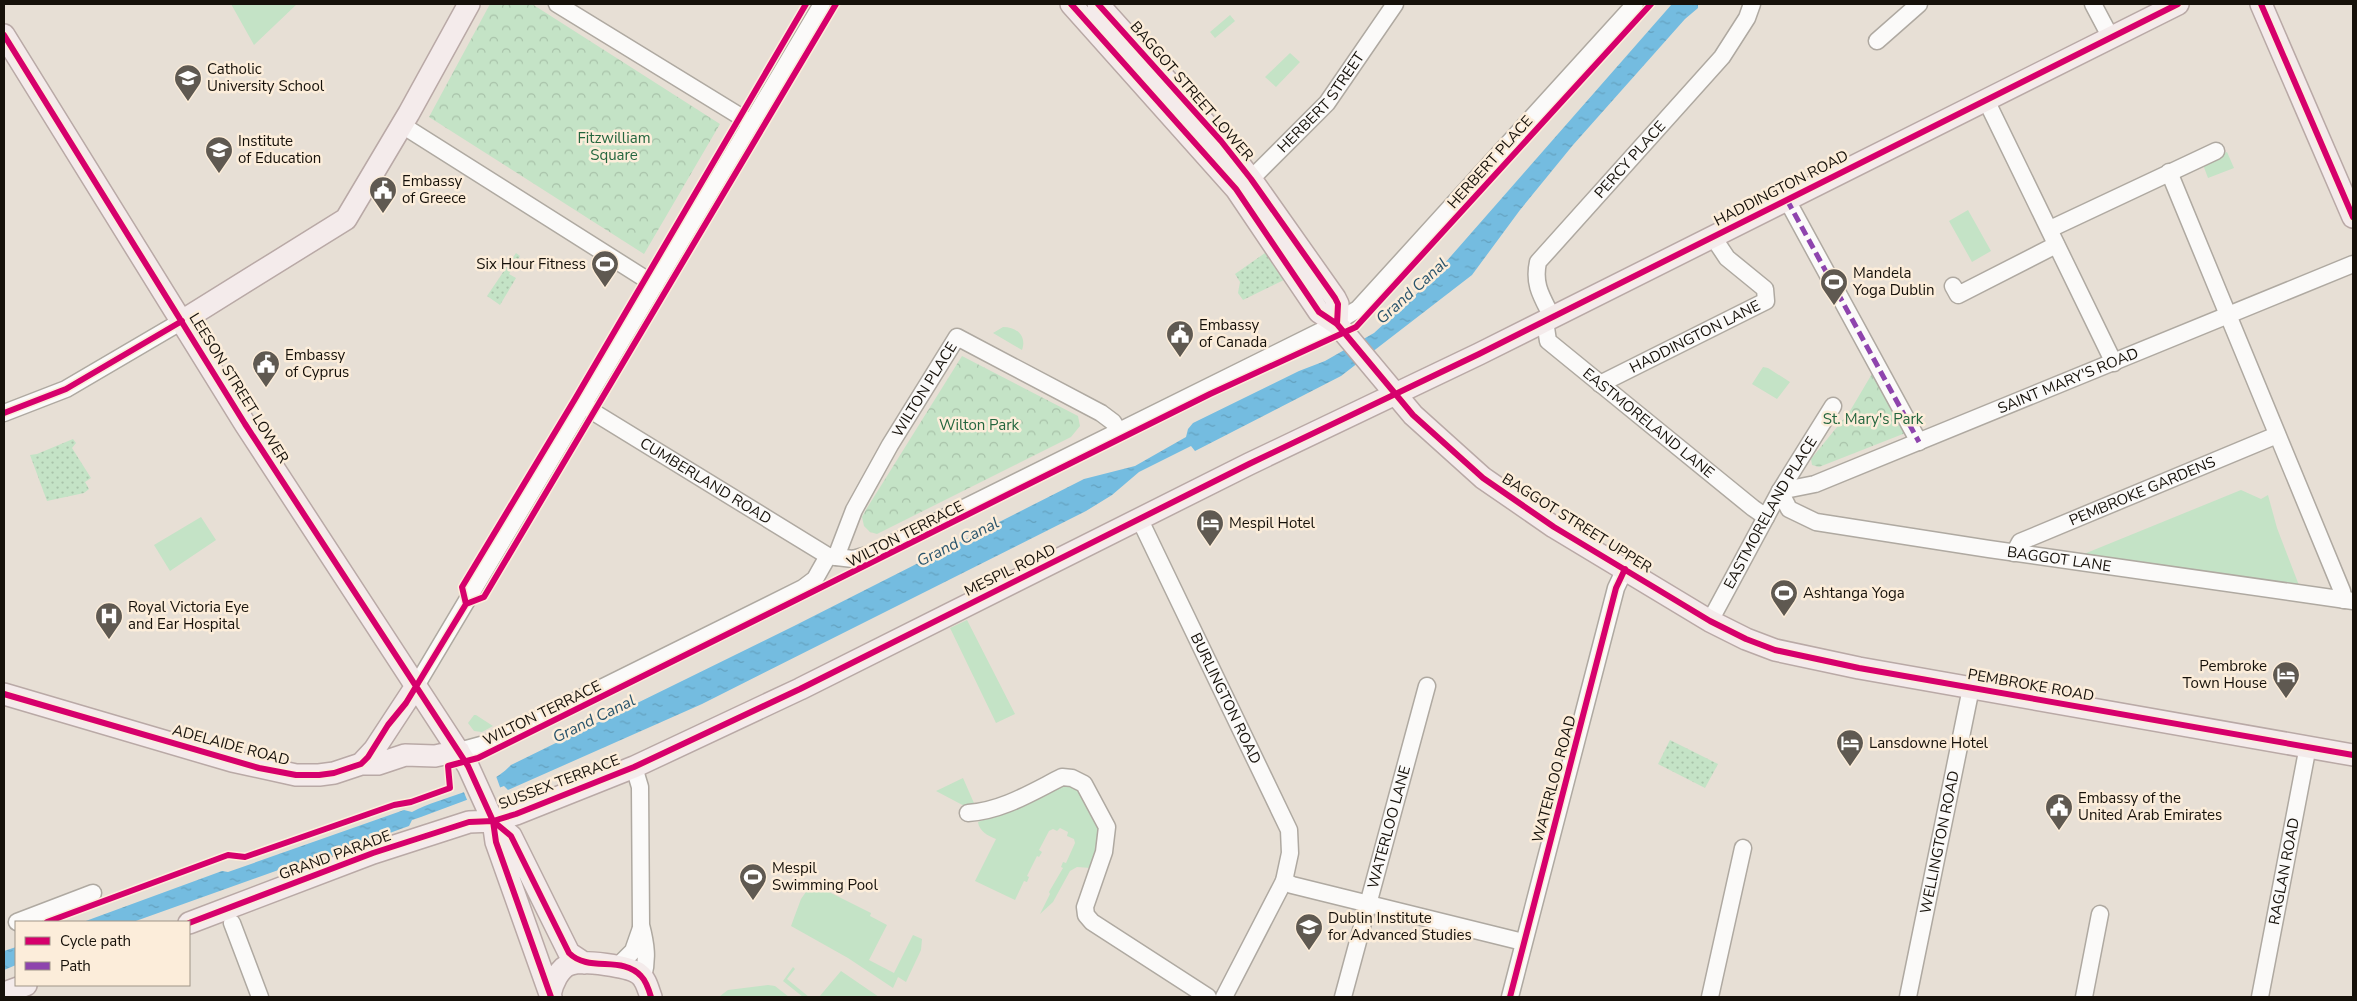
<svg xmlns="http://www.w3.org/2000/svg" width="2357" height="1001" font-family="'Nunito Sans',sans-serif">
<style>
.grass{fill:#c4e3c6}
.park{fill:url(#park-crowns)}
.garden{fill:url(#garden-dots)}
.water{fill:url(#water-ripples)}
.pier{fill:#e7dfd5}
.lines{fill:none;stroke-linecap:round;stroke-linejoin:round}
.minor-casing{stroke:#afa9a1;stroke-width:19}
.major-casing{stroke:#b9a9a6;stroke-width:24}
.minor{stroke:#fbfaf9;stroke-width:16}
.major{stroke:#f4ebeb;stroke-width:21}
.quiet{stroke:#8e44ad;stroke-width:5;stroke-dasharray:10 5;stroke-linecap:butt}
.cycleway-casing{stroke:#fcedda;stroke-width:9}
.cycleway{stroke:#d6006c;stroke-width:6}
.labels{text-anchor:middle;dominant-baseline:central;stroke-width:5;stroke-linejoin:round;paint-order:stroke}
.poi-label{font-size:15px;fill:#16110a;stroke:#fcedda;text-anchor:start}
.street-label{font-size:15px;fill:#16110a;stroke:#fcedda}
.park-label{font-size:15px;fill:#24663e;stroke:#fcedda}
.water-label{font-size:16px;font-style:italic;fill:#29546c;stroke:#fcedda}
</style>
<defs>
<pattern id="park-crowns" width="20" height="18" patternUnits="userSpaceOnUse" patternTransform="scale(1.25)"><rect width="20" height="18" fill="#c4e3c6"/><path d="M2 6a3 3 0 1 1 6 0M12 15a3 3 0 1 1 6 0" fill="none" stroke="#a8c2a9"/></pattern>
<pattern id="garden-dots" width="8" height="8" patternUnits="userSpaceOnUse" patternTransform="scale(1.25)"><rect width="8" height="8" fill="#c4e3c6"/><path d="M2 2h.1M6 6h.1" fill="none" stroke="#a8c2a9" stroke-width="1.8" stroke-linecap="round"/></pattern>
<pattern id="water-ripples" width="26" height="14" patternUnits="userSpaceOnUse" patternTransform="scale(1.25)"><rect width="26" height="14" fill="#74bce0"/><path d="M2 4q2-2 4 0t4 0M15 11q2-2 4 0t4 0" fill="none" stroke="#64a1bf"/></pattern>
</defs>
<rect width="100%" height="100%" fill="#e7dfd5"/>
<path class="grass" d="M231 4H297L254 45Z
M1230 15 1235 21 1215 38 1210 32Z
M1290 53 1300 62 1276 87 1265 77Z
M2227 152 2234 168 2208 178 2202 162Z
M1968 210 1991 251 1972 262 1949 221Z
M1003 327C1017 327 1027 336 1022 350L993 333Z
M1763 367 1768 368 1790 382 1777 399 1752 384Z
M2241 490 2261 499 2268 495 2277 528 2300 588 2079 556Z
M201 517 216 540 170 571 154 545Z
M967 620 1015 714 996 723 950 628Z
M474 715H476L493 726 482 732 474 731 468 723Z
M963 778 977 810 970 809 936 791Z
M1063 782 1078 786 1102 831 1091 868 1077 867 1070 871 1053 902 1040 914 1050 894 1049 892 1063 868 1061 867 1063 862 1066 863 1075 843 1074 839 1067 836 1068 832 1060 828 1057 831 1053 829 1049 831 1039 850 1042 852 1039 857 1037 856 1027 876 1029 877 1027 882 1024 881 1015 900 975 881 996 839C988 836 979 831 978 822L1003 813Z
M807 881 871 913 870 916 887 925 869 960 894 973 913 935 922 939 921 950 906 982 898 977 893 988 848 958 791 926 801 899 808 889Z
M793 967 795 969 787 979 809 997H803L783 981Z
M841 971 879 997H819Z
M768 985 775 986 789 997 720 996 728 990Z"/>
<path class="park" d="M490 4H532L720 124 644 254 429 117Z
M962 356 1078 416 1080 426 1071 437 877 534 870 532 864 526 862 517 867 508Z
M1876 367 1908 432 1819 467 1812 465 1811 459 1850 411Z"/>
<path class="garden" d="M516 253 520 256 509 274 516 278 500 305 487 296Z
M1265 253 1286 279 1243 300 1238 293 1240 282 1235 274Z
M73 439 76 443 72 448 91 478 85 482 89 489 84 493 47 501 30 455 37 454Z
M1670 740 1718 764 1705 788 1658 764Z"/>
<path class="water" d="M1672 4H1698V8L1685 19 1573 145 1520 210 1472 275 1341 376 1195 451 1191 446 1139 472 1112 495 1086 511 702 704 508 790 504 786 421 817 412 820 409 826 373 839 372 843 334 857 326 853 133 922H83L222 871 228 872 404 810 412 812C444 795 485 792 511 765L794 626 1084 479 1135 466 1186 437 1188 429 1193 423 1299 371 1325 361 1374 333 1423 288Z
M16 947V965L4 970V951Z"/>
<path class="pier" d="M496 776 501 790 468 802 463 790Z"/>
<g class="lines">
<g class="minor-casing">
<g id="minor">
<path d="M557 4 751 123"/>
<path d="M2093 4 2111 38"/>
<path d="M1877 41 1919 4"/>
<path d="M1986 100 2114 363"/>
<path d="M402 125 655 285"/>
<path d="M2169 172 2342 591 2344 600"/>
<path id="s1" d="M1242 185 1251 179 1327 103 1395 4"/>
<path d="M1787 200 1919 442"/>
<path d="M2050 229 2216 151"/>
<path d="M1953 286 1958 295 2056 245"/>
<path id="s2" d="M1552 317C1542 297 1533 285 1538 262L1722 57 1747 18 1752 4"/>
<path id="s3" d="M1545 321 1548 341 1753 508 1766 517"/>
<path id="s4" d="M1600 384 1766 301 1765 289 1727 258 1713 237"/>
<path id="s5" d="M584 404 595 413 828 556 853 559 871 554 1321 331 1358 309 1635 4"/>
<path d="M4 413 66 389 182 321"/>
<path id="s6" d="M1780 491 1815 484 2353 264"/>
<path id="s7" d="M1780 491 1789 509 1816 522 1989 549 2353 601"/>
<path id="s8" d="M1140 520 1289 830 1290 853 1284 881 1224 997"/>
<path id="s9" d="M2014 553 2020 542 2277 435"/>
<path id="s10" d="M836 557 854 510 890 445 957 337 1101 413 1113 422 1118 430"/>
<path id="s11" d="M1710 621 1780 491 1833 406"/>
<path d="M416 686 822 4"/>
<path d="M459 751 492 742 803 588 815 579 828 556"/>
<path d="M634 767 640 787 641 925C646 944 648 959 643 977"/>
<path d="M968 813C1002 811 1032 792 1062 777L1072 778 1084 784 1107 827 1104 852 1085 907 1086 915 1092 922 1208 997"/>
<path d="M1284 881 1292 885 1523 942"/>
<path d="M17 922 93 893"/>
<path d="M232 923 260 997"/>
<path d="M619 965 633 951 641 928"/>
<path id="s12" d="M1343 997 1427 686"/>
<path d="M1510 997 1616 588 1625 569"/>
<path d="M1710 997 1743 848"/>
<path id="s13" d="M1908 997 1971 688"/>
<path d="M2084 997 2100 914"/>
<path id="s14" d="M2260 997 2308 746"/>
</g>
</g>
<g class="major-casing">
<path id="major" d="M1071 4 1236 189 1319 312 1337 324 1413 415 1483 478 1554 527 1710 621 1746 639 1775 650 1859 668 2353 755
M1098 4 1221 141 1251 179 1335 298 1338 304 1337 324
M2261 4 2353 217
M4 35 245 424 468 766 493 821 496 842 551 997
M182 321 346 219 409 113 469 4
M4 694 232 761 296 775H319L334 773 361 764H378L405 755 435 756 459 751
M361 764 374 750 416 686
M493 821 511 836 569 953 584 963
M189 923 373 853 469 822 493 821 516 814 634 767 800 689 1249 464 1479 354 2178 4
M4 993 26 985
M550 995C552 985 559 967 571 964 583 960 629 966 639 974 646 979 648 989 651 997"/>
</g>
<use href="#minor" class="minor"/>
<use href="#major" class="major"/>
<path class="quiet" d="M1787 200 1919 442"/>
<g class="cycleway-casing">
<path id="cycleway" d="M1071 4 1236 189 1319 312 1337 324 1413 415 1483 478 1554 527 1710 621 1746 639 1775 650 1859 668 2353 755
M1098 4 1221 141 1251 179 1335 298 1338 304 1337 324
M2261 4 2353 217
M4 35 245 424 468 766 493 821 496 842 551 997
M4 413 66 389 182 321
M466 604 484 597 836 4
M466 604 462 587 575 399 806 4
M4 694 259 768 296 775H319L334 773 361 764 368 757 388 725 406 703 466 604
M493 821 511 836 569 953C589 973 622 955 641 976 646 981 649 990 651 997
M47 922 228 855 245 857 394 805 411 802 450 788 448 766 478 758 1210 394 1356 327 1651 4
M189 923 373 853 469 822 493 821 516 814 634 767 800 689 1249 464 1479 354 2178 4
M1510 997 1616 588 1625 569"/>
</g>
<use href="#cycleway" class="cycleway"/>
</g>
<defs>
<g id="school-pin" transform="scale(1.4375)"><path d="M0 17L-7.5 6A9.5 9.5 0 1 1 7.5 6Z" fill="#5f5951" stroke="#fcedda"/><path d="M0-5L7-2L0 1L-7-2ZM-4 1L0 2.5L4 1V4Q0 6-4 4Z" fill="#fff"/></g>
<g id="civic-pin" transform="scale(1.4375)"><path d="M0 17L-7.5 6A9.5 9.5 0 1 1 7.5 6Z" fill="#5f5951" stroke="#fcedda"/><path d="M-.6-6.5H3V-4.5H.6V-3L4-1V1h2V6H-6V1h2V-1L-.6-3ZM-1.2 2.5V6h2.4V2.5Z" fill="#fff"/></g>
<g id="stadium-pin" transform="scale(1.4375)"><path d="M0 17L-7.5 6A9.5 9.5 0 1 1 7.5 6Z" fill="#5f5951" stroke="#fcedda"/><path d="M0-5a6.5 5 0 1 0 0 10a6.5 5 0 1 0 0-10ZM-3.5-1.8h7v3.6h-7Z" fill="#fff"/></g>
<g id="hotel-pin" transform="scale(1.4375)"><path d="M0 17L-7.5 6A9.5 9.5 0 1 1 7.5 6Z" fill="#5f5951" stroke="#fcedda"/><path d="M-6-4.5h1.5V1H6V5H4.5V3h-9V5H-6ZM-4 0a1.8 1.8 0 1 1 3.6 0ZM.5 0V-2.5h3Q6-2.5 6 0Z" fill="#fff"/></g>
<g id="hospital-pin" transform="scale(1.4375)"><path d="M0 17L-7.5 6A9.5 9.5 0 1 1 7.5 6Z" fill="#5f5951" stroke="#fcedda"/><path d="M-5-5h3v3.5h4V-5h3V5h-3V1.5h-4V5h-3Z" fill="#fff"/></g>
<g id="university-pin" transform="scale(1.4375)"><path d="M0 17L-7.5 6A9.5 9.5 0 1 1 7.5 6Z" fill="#5f5951" stroke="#fcedda"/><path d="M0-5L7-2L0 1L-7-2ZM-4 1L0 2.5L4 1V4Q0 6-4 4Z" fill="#fff"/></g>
</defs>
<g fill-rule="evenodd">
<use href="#school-pin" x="188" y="78"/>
<use href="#school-pin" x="219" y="150"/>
<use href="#civic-pin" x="383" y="190"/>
<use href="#stadium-pin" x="605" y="264"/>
<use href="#stadium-pin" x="1834" y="282"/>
<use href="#civic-pin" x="1180" y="334"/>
<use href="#civic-pin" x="266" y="364"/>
<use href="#hotel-pin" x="1210" y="523"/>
<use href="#stadium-pin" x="1784" y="593"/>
<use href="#hospital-pin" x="109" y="616"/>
<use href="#hotel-pin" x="2286" y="675"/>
<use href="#hotel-pin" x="1850" y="743"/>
<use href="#civic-pin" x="2059" y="807"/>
<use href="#stadium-pin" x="753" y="877"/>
<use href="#university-pin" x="1309" y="927"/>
</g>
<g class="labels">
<g class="poi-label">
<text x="207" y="69">Catholic<tspan x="207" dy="17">University School</tspan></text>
<text x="238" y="141">Institute<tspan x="238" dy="17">of Education</tspan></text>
<text x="402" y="181">Embassy<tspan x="402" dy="17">of Greece</tspan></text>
<text x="586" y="264" text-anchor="end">Six Hour Fitness</text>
<text x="1853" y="273">Mandela<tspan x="1853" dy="17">Yoga Dublin</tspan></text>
<text x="1199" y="325">Embassy<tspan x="1199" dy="17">of Canada</tspan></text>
<text x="285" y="355">Embassy<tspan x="285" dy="17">of Cyprus</tspan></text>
<text x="1229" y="523">Mespil Hotel</text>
<text x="1803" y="593">Ashtanga Yoga</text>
<text x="128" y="607">Royal Victoria Eye<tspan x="128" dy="17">and Ear Hospital</tspan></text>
<text x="2267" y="666" text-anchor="end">Pembroke<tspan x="2267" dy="17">Town House</tspan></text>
<text x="1869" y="743">Lansdowne Hotel</text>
<text x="2078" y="798">Embassy of the<tspan x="2078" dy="17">United Arab Emirates</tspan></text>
<text x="772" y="868">Mespil<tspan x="772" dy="17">Swimming Pool</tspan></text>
<text x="1328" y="918">Dublin Institute<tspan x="1328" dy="17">for Advanced Studies</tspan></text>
</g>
<g class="street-label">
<text transform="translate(1192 91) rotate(49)">BAGGOT STREET LOWER</text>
<text stroke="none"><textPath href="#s1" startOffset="115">HERBERT STREET</textPath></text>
<text stroke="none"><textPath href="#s2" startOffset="196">PERCY PLACE</textPath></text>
<text transform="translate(1490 162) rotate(-48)">HERBERT PLACE</text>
<text transform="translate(1781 188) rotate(-27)">HADDINGTON ROAD</text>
<text stroke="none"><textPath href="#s4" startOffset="106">HADDINGTON LANE</textPath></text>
<text stroke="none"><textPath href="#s6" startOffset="309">SAINT MARY'S ROAD</textPath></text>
<text transform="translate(239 388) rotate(58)">LEESON STREET LOWER</text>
<text stroke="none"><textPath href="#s10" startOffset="190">WILTON PLACE</textPath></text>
<text stroke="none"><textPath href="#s3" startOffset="150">EASTMORELAND LANE</textPath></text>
<text stroke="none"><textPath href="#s5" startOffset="144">CUMBERLAND ROAD</textPath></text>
<text stroke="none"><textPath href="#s9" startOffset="145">PEMBROKE GARDENS</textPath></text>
<text stroke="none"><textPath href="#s11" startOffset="124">EASTMORELAND PLACE</textPath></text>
<text transform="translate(1577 523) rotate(32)">BAGGOT STREET UPPER</text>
<text transform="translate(905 534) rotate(-27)">WILTON TERRACE</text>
<text stroke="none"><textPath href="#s7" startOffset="296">BAGGOT LANE</textPath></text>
<text transform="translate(1010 570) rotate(-26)">MESPIL ROAD</text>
<text transform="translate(2031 685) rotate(10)">PEMBROKE ROAD</text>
<text stroke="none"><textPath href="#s8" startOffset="198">BURLINGTON ROAD</textPath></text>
<text transform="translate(542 713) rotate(-26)">WILTON TERRACE</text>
<text transform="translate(231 745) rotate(15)">ADELAIDE ROAD</text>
<text transform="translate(1554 779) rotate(-75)">WATERLOO ROAD</text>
<text transform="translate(559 782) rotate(-21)">SUSSEX TERRACE</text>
<text stroke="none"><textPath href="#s12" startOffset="176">WATERLOO LANE</textPath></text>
<text stroke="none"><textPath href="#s13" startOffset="158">WELLINGTON ROAD</textPath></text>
<text transform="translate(335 855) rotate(-20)">GRAND PARADE</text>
<text stroke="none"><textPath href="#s14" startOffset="128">RAGLAN ROAD</textPath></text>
</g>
<g class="park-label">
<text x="614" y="138">Fitzwilliam<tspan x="614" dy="17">Square</tspan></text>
<text x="1873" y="419">St. Mary's Park</text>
<text x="979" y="425">Wilton Park</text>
</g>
<g class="water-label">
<text transform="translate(1412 291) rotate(-42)">Grand Canal</text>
<text transform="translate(958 542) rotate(-27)">Grand Canal</text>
<text transform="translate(594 719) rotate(-26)">Grand Canal</text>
</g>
</g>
<rect width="2357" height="1001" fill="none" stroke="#16110a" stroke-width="10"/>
<rect x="15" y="921" width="175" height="65" fill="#fcedda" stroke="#a09587"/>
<rect x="25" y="937" width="25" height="8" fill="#d6006c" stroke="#a09587"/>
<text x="60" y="946" font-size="15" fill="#16110a">Cycle path</text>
<rect x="25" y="962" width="25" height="8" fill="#8e44ad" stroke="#a09587"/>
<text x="60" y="971" font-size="15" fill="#16110a">Path</text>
</svg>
